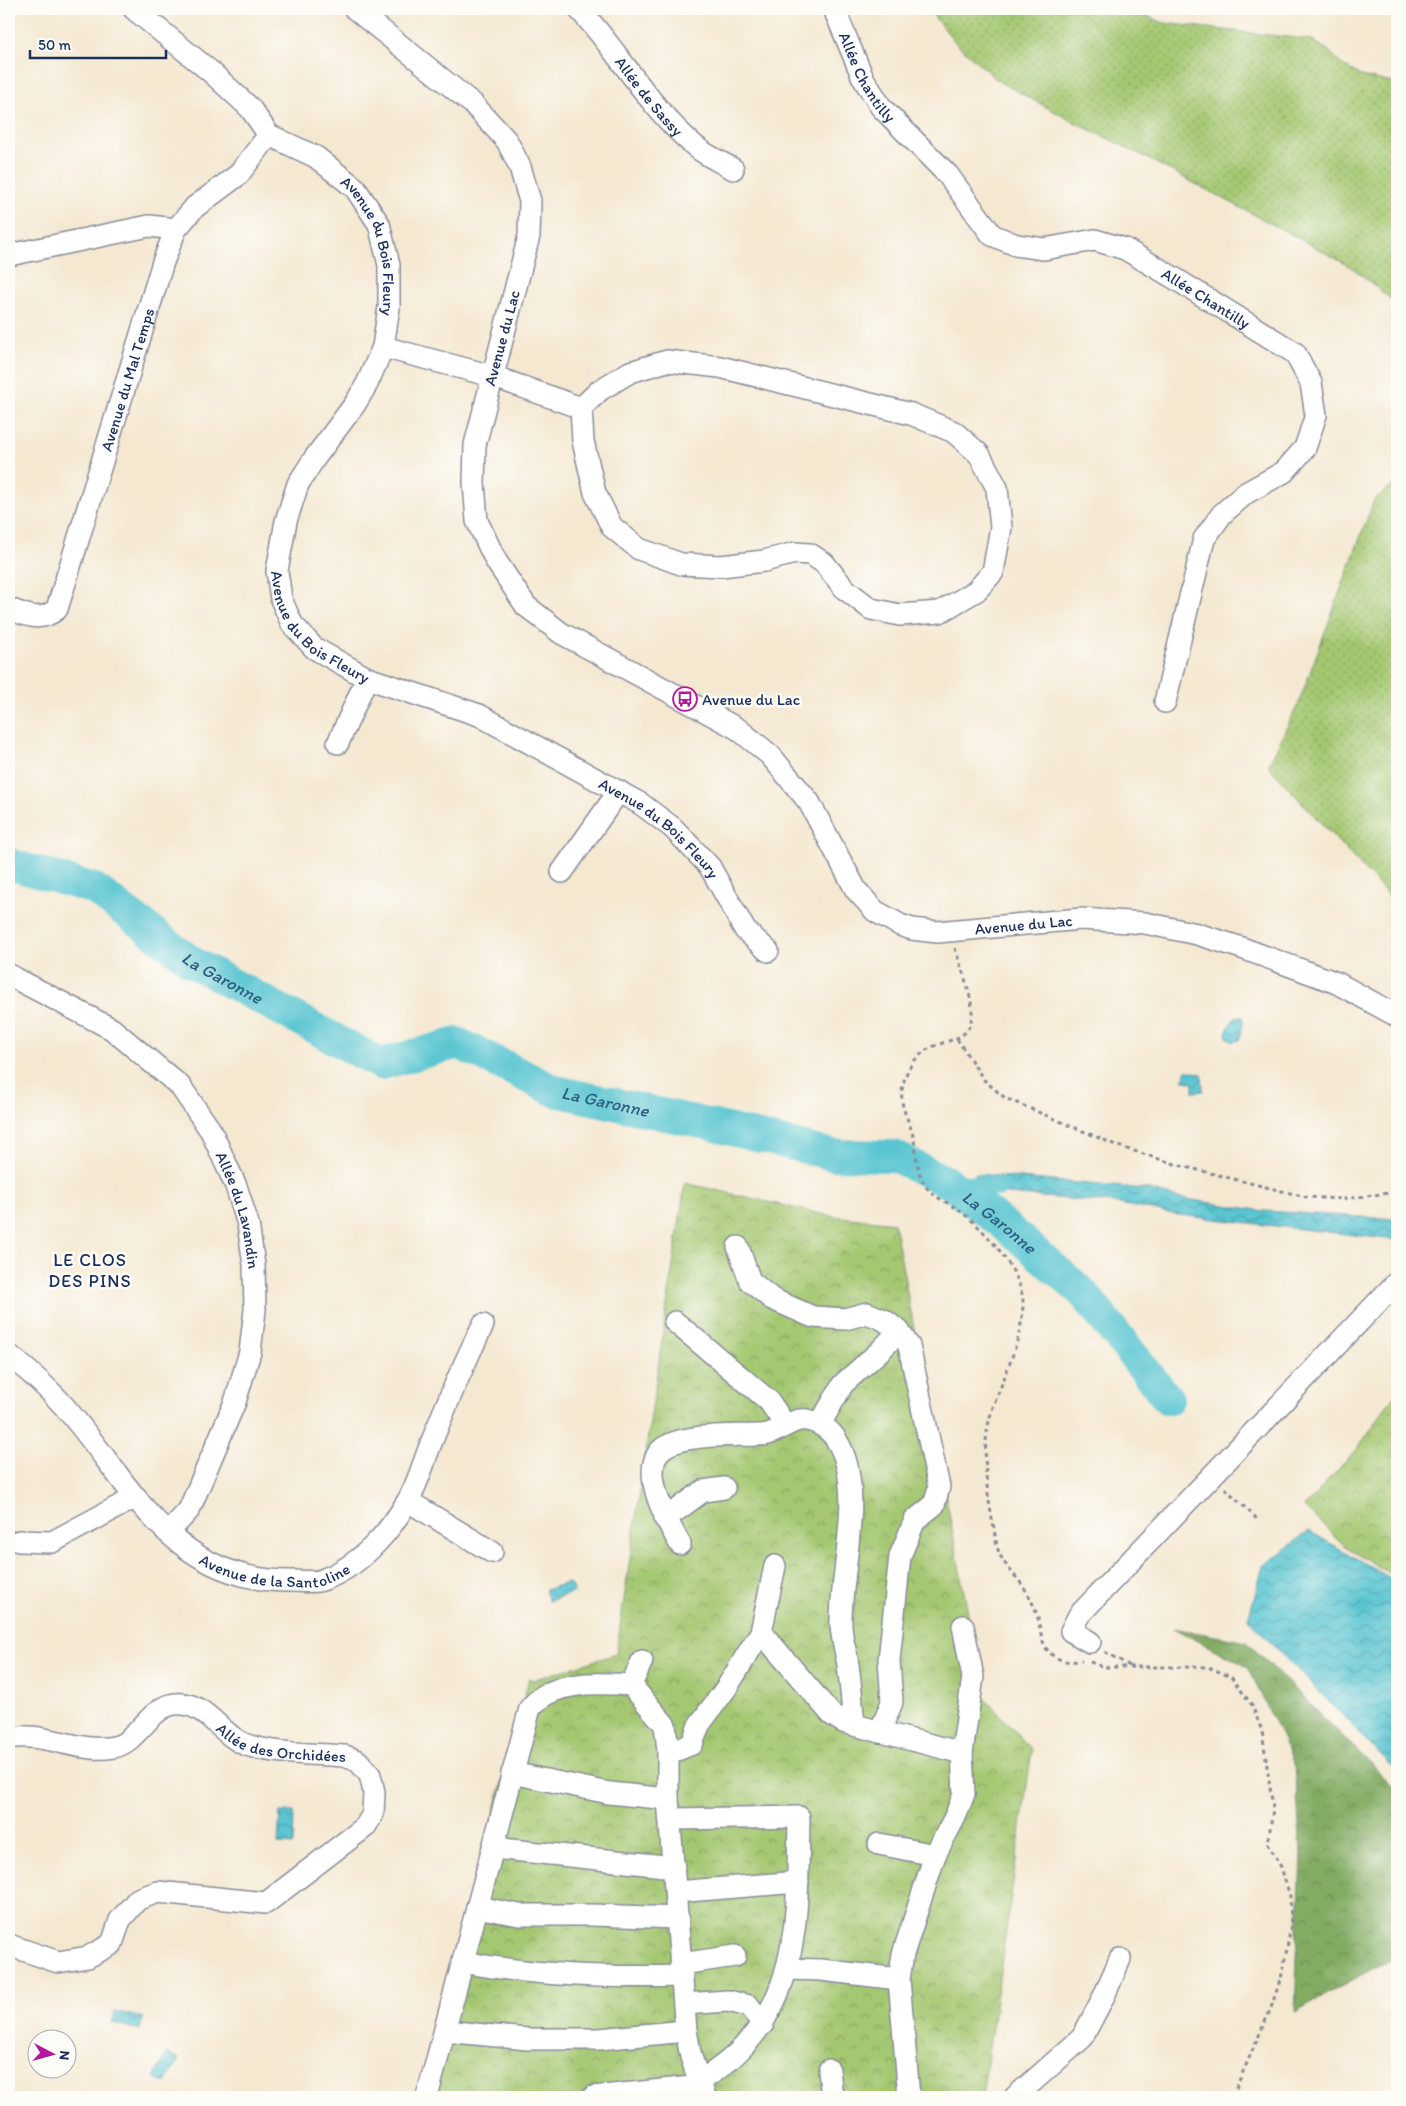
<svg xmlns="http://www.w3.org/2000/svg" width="1406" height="2106" font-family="Itim,sans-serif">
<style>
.grass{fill:url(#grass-dots);stroke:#607b68}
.forest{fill:url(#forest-crowns);stroke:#4f6e60}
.park{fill:url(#park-crowns);stroke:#607b68}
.water{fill:url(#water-waves);stroke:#3a7a98}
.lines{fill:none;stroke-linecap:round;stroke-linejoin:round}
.canal{stroke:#59c5d1;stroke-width:19}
.river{stroke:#59c5d1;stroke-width:32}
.minor-casing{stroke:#888c98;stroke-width:24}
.path{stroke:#888c98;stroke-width:3;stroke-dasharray:4 4;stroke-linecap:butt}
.minor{stroke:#fff;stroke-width:21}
.labels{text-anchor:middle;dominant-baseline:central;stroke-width:5;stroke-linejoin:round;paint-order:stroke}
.street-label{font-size:16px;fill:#1b2f5e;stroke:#fdfcf7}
.poi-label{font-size:16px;fill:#1b2f5e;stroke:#fdfcf7;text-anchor:start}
.water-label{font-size:18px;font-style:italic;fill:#2e5c80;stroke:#fdfcf7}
.neighbourhood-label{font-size:18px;letter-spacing:1px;fill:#1b2f5e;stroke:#fdfcf7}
</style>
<defs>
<pattern id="grass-dots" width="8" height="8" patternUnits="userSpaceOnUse" patternTransform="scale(1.25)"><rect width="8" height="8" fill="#a4c771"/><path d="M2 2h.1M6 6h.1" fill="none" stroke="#85a260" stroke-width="1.8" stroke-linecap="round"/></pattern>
<pattern id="forest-crowns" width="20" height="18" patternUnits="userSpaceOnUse" patternTransform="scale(1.25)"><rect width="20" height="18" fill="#83ac63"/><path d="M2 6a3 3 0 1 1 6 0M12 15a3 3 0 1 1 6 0" fill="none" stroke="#6a8c55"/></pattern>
<pattern id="park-crowns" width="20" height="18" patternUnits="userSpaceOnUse" patternTransform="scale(1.25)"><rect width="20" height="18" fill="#a4c771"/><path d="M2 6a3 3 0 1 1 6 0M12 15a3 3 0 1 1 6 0" fill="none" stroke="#85a260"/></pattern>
<pattern id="water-waves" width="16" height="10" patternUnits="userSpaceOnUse" patternTransform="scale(1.25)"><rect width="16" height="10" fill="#59c5d1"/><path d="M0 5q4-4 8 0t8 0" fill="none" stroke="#49a0ad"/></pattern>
</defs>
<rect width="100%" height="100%" fill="#fdfcf7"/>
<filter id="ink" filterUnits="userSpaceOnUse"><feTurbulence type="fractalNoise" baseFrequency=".02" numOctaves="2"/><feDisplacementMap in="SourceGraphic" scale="10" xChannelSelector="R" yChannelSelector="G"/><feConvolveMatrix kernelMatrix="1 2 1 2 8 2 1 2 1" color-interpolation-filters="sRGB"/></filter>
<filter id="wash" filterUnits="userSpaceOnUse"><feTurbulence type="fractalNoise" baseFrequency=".0096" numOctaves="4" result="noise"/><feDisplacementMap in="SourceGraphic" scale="20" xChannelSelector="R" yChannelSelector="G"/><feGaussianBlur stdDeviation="1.12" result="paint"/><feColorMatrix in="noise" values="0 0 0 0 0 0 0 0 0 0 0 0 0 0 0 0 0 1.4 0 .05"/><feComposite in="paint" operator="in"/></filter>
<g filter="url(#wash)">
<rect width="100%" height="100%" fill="#f4e8d1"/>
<path class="grass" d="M931 9H1130L1164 23 1312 40 1328 50 1341 64 1361 76 1397 84V304L1354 269 1315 247 1143 156 1072 121 998 81 958 45 935 18Z
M1397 482V905L1268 766 1299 702 1374 500Z"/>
<path class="forest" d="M1173 1628 1247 1642 1392 1785 1397 1787V1955L1295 2012 1301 1852 1295 1766 1248 1667Z"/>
<path class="park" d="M685 1183 825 1215 894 1223 984 1698 1032 1750 982 2097H421L529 1678 533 1680 616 1654Z
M1397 1391V1578L1345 1546 1304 1507 1358 1448Z"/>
<path class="water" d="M1237 1016 1243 1017C1244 1022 1241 1036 1239 1040L1232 1042 1227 1037C1227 1028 1230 1022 1237 1016Z
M1186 1070 1202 1074 1203 1091 1193 1092V1083L1183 1080Z
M975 1174 1145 1189 1179 1198 1264 1211 1397 1219V1240L1179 1215 1114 1203 973 1191Z
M1143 1344 1154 1359 1172 1395 1164 1402 1135 1378 1121 1362Z
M1309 1531 1397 1582V1767L1392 1766 1248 1619 1263 1566Z
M567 1583 570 1584 574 1592 549 1601 545 1590Z
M280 1812H294L293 1845 278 1844Z
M115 2011 143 2018 140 2030 112 2023Z
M167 2053 179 2059 166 2083 154 2077Z"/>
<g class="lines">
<path class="canal" d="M949 1183 999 1187"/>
<path class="river" id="s1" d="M9 864 95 889 192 962 381 1064 458 1043 555 1091 703 1123 833 1155 894 1156 949 1183 1003 1224 1083 1293 1168 1399"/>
</g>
</g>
<g filter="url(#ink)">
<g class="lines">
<g class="minor-casing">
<g id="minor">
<path id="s2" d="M134 9 211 72 250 108 269 135 316 157 355 188 379 224 389 265V307L383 347 367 384 355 404 314 459 298 484 286 521 277 571 281 599 292 624 314 648 367 678 479 715 641 804 673 828 710 867 745 930 768 951"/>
<path id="s3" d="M355 9 473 104 507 141 520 167 530 201 529 236 475 445 474 483 477 521 496 561 526 606 561 633 738 729 770 755 809 802 856 890 875 911 900 925 912 929 937 932 1081 919 1145 923 1197 934 1239 947 1337 983 1397 1016"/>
<path id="s4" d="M579 9C620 53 649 108 696 147 707 156 721 162 733 169"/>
<path id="s5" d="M834 9 863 78 881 107 948 175 992 235 1016 245 1044 249 1095 240 1125 249 1174 278 1295 353 1311 383 1316 415 1305 448 1284 472 1246 493 1222 514 1204 539 1165 702"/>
<path d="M9 255 149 226 176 229"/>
<path d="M383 347 492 376 581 408 600 390 630 372 667 361 720 367 911 414 954 432 979 454 997 488 1001 527 993 572 976 591 940 612 900 615 871 609 845 589 824 563 810 554 795 553 764 561 721 566 681 564 639 549 612 527 595 493 583 441 581 408"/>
<path id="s6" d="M9 609C27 615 40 623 57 609L163 262 176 229 195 207 238 175 269 135"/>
<path d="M338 743 367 678"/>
<path d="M562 872 619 791"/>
<path id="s7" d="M9 975 112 1029 180 1086 211 1131 236 1186 248 1224 254 1265 255 1310 250 1352 235 1402 189 1510 168 1533"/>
<path d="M738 1247 750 1281 772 1299 813 1317 845 1319 867 1313 884 1320 899 1331 909 1346 939 1487 934 1505 915 1520 900 1556 889 1660 892 1702 880 1732"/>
<path d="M675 1322 769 1401 785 1425"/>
<path id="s8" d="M9 1355C30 1372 51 1390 69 1412 135 1490 174 1582 292 1581 301 1581 314 1583 322 1580 359 1567 388 1534 407 1502 417 1486 423 1464 430 1446 446 1405 463 1365 483 1325"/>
<path d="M820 1424 843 1384 881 1350 899 1331"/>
<path d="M408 1501 492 1552"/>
<path d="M665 1519 703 1491 724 1488"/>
<path d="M19 1541 52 1542 136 1497"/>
<path d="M680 1544C668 1523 641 1476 659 1452 674 1433 733 1436 757 1435 761 1435 765 1435 768 1434 782 1430 792 1418 807 1420 819 1422 831 1430 837 1441 866 1488 840 1570 841 1624 841 1637 846 1651 848 1665 851 1685 852 1705 854 1725"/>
<path d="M761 1632 832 1715 843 1722 962 1753"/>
<path d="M1090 1642 1071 1631 1079 1615 1397 1282"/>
<path d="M631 1685 642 1661"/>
<path id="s9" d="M9 1738C44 1731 79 1754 114 1747 140 1742 151 1700 183 1704 208 1706 224 1739 250 1746 276 1754 316 1754 345 1756L358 1761 370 1775 374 1792 373 1814 365 1827 266 1903 158 1892 138 1899 120 1920 112 1944 88 1957 58 1962 9 1945"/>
<path d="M668 1750H677L692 1744 699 1725 727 1687 761 1632 775 1566"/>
<path d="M512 1773 609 1793 668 1799"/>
<path d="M670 1819 799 1817C797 1923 803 2019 700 2081"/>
<path d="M879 1844 935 1855"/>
<path d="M493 1848 674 1867"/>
<path d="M676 1892 798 1882"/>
<path d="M477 1907 519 1915H592L678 1918"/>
<path d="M463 1962C535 1976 608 1978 682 1976"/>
<path d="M681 1964 735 1956"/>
<path d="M787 1969 821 1970 899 1979"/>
<path d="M684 2004 728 2001 749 2006 763 2024"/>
<path d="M445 2031 527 2039H599L686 2031"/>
<path d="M829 2070 832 2097"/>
<path d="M427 2097 530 1708C534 1704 539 1698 545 1695 570 1681 603 1683 631 1685L665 1725 668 1750V1799L686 2031 691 2057 705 2097"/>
<path d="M593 2097 702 2086"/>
<path d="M909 2097 899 1979 903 1954 935 1855 955 1817 964 1794 962 1753 973 1677 963 1626"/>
<path d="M1015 2097 1082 2038 1104 1996 1120 1959"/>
</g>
</g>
<path class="path" d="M955 948C960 965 973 998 972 1014 970 1042 949 1038 930 1048 911 1058 900 1080 902 1101 903 1111 908 1119 911 1129 918 1148 914 1173 928 1189 934 1197 947 1202 956 1208 981 1225 1022 1270 1023 1302 1023 1338 1005 1374 993 1407 980 1444 986 1487 993 1524 995 1533 996 1544 999 1553 1007 1570 1023 1582 1030 1598 1033 1604 1036 1611 1038 1618 1042 1636 1041 1655 1065 1661 1070 1662 1076 1661 1082 1661
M957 1039 984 1080 1005 1098 1118 1146 1178 1165 1306 1197 1343 1199 1397 1192
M1225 1488 1259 1521
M1105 1652 1132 1667
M1090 1662 1104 1667H1208L1231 1677 1252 1705 1262 1731 1273 1808 1268 1844 1281 1867 1290 1896 1291 1925 1283 1971 1271 2008 1232 2097"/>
<use href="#minor" class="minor"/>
</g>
</g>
<defs>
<g id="bus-ring" transform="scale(1.25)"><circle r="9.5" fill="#fdfcf7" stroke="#b5179e" stroke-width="1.5"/><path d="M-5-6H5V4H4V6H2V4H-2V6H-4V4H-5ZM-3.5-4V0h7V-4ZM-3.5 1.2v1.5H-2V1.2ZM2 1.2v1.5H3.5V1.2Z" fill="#b5179e"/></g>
</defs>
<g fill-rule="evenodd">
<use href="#bus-ring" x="685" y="699"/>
</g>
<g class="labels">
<g class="street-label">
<text stroke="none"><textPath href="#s5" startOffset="76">Allée Chantilly</textPath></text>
<text stroke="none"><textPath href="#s4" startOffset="112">Allée de Sassy</textPath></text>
<text stroke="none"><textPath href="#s2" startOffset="348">Avenue du Bois Fleury</textPath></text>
<text stroke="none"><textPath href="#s5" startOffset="511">Allée Chantilly</textPath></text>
<text transform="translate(502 338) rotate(-75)">Avenue du Lac</text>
<text stroke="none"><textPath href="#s6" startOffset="291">Avenue du Mal Temps</textPath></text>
<text stroke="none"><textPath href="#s2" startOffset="782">Avenue du Bois Fleury</textPath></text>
<text stroke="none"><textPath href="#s2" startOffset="1188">Avenue du Bois Fleury</textPath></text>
<text stroke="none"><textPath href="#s3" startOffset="1321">Avenue du Lac</textPath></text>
<text stroke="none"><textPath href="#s7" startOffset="344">Allée du Lavandin</textPath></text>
<text stroke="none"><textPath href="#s8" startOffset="358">Avenue de la Santoline</textPath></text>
<text stroke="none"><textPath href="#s9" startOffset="300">Allée des Orchidées</textPath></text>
</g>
<g class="poi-label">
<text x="702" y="699">Avenue du Lac</text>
</g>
<g class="water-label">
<text stroke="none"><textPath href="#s1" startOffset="245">La Garonne</textPath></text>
<text stroke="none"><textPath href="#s1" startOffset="665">La Garonne</textPath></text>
<text stroke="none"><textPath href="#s1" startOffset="1085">La Garonne</textPath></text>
</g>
<g class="neighbourhood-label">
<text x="90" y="1260">LE CLOS<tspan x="90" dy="21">DES PINS</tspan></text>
</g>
</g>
<rect width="1406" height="2106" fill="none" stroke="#fdfcf7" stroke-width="30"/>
<g transform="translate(52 2054) rotate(96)"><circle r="24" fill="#fdfcf7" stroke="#a3aaba"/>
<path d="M0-4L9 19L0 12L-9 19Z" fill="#b5179e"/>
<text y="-8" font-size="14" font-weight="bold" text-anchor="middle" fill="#1b2f5e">N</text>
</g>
<path d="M30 50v8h136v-8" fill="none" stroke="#1b2f5e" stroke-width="2.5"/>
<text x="38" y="50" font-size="15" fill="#1b2f5e" stroke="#fdfcf7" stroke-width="4" paint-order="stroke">50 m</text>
</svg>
